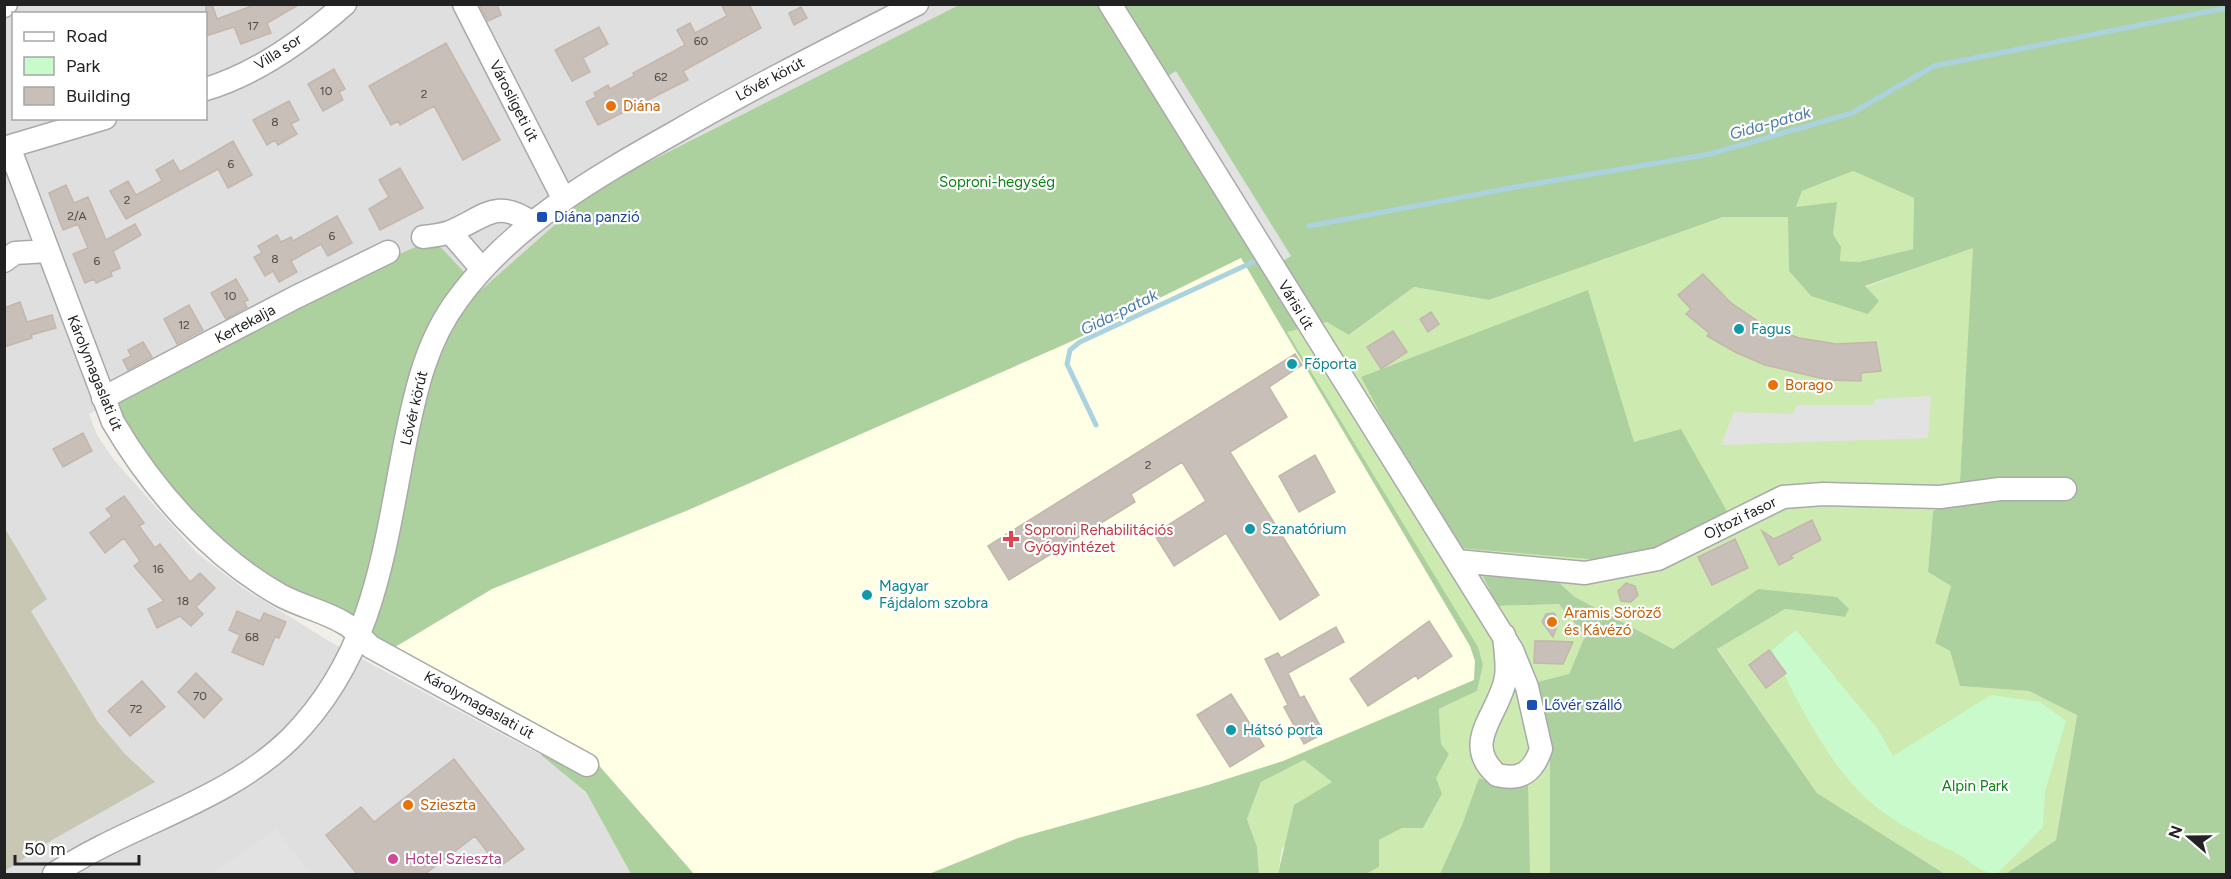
<svg xmlns="http://www.w3.org/2000/svg" width="2231" height="879" font-family="Figtree,sans-serif">
<style>
.residential{fill:#e0dfdf;fill-rule:evenodd}
.education{fill:#ffffe5}
.construction{fill:#c7c7b4}
.grass{fill:#cdebb0}
.forest{fill:#add19e;fill-rule:evenodd}
.park{fill:#c8facc}
.parking{fill:#e2e2e2}
.lines{fill:none;stroke-linecap:round;stroke-linejoin:round}
.stream{stroke:#aad3df;stroke-width:5}
.building{fill:#c7bfb8;stroke:#c4b6ab;stroke-width:1.5}
.minor-casing{stroke:#a9a9a9;stroke-width:25}
.minor{stroke:#fff;stroke-width:22}
.food-dot{fill:#e8710a;stroke:#fff;stroke-width:2}
.transit-dot{fill:#1a4fb4;stroke:#fff;stroke-width:2}
.culture-dot{fill:#0f9aa8;stroke:#fff;stroke-width:2}
.health-dot{fill:#e0444e;stroke:#fff;stroke-width:2}
.hotel-dot{fill:#d1479c;stroke:#fff;stroke-width:2}
.labels{text-anchor:middle;dominant-baseline:central;stroke-width:4.5;stroke-linejoin:round;paint-order:stroke}
.number-label{font-size:12px;fill:#4b4948}
.street-label{font-size:15px;fill:#222;stroke:#fff}
.food-label{font-size:15px;fill:#c56008;stroke:#fff;text-anchor:start}
.park-label{font-size:15px;fill:#0c8416;stroke:#fff}
.transit-label{font-size:15px;fill:#164399;stroke:#fff;text-anchor:start}
.culture-label{font-size:15px;fill:#0d838f;stroke:#fff;text-anchor:start}
.health-label{font-size:15px;fill:#be3a42;stroke:#fff;text-anchor:start}
.hotel-label{font-size:15px;fill:#b23c85;stroke:#fff;text-anchor:start}
.water-label{font-size:16px;font-style:italic;fill:#4a7aab;stroke:#fff}
</style>
<rect width="100%" height="100%" fill="#f2efe9"/>
<path class="residential" d="M5 5H959L595 189 481 290 373 266 89 414 97 435 114 460 197 553 243 588 334 644 541 755 586 792 631 874H5ZM14 14H206V118H14Z"/>
<path class="education" d="M1241 257 1470 646 1475 661 1474 680 1283 761 1208 785 1018 838 929 874H694L595 761 394 648 492 589 686 511 1070 342Z"/>
<path class="construction" d="M4 527 47 599 31 611 98 722 125 754 155 782 52 840 5 871Z"/>
<path class="grass" d="M1853 171 1914 198 1913 249 1859 262 1840 261C1843 233 1817 222 1796 207L1802 191Z
M1723 217H1789V271L1811 296 1865 287 1974 247 1959 500 1933 511 1928 572 1951 586 1935 643 1950 651 1960 686 2029 691 2077 714 2056 840 2005 874H1945L1817 793 1717 648 1785 609 1845 617 1758 589 1673 649 1575 597 1556 580 1484 576 1497 606 1560 604 1585 636 1569 674 1550 744V874H1366L1379 867V840L1402 828H1423L1442 794 1435 779 1449 754 1441 744 1439 709 1477 691 1483 665 1286 332 1328 322 1350 335 1414 287 1489 300Z
M1304 760 1332 782 1282 849 1278 874H1259L1257 847 1247 819 1261 782Z"/>
<path class="forest" d="M959 5H2226V874H2005L2056 840 2077 715 2029 691 1960 686 1950 651 1935 643 1951 586 1928 572 1933 511 1959 499 1973 248 1865 286 1879 301 1868 314 1811 296 1789 271 1788 217H1723L1489 300 1414 287 1349 335 1327 322 1287 332 1478 647 1483 665 1477 691 1439 709 1441 744 1449 754 1436 778 1442 794 1423 828H1402L1379 840V867L1366 874H1278L1294 805 1332 782 1304 760 1261 782 1247 819 1257 847 1259 874H929L1018 838 1208 785 1283 761 1474 680 1475 661 1470 646 1241 258 1070 342 686 511 492 589 395 647 595 761 694 874H631L586 792 541 755 549 740 327 612 210 537 108 404 373 266 433 239 481 290 595 189ZM1853 171 1914 198 1913 249 1859 262 1840 261 1841 247 1833 234 1837 202 1796 207 1802 191Z
M1588 290 1634 442 1681 429 1728 513 1653 548 1600 560 1459 548 1394 440 1361 377Z
M1483 576 1556 580 1575 597 1673 649 1758 589 1837 597 1849 609 1845 617 1785 609 1717 649 1817 793 1945 874H1550V744L1534 683 1569 674 1585 636 1559 604 1497 606Z
M1479 778 1501 788 1528 784 1530 874H1440L1462 825Z"/>
<path class="park" d="M1796 630 1877 728 1893 756 1991 695 2040 702 2066 721 2045 791 2043 827 1997 874C1982 874 1971 861 1958 854 1921 836 1883 818 1855 787 1823 753 1792 691 1772 650Z"/>
<path class="parking" d="M1176 71 1291 256 1276 265 1161 80Z
M1931 396 1928 438 1721 445 1734 412 1793 414 1796 405H1873L1875 399Z
M276 829 310 874H211Z"/>
<g class="lines">
<path class="stream" d="M1309 226 1516 187 1710 154 1852 113 1934 66 2226 8
M1096 425 1067 364 1070 350 1080 342 1253 262"/>
</g>
<path class="building" d="M206 4H212L217 19 257 4H300L267 23 271 33 241 44 234 27 206 36Z
M479 4H497L501 15 488 21Z
M721 4H749L761 28 683 71 688 80 598 125 586 102 596 97 594 93 608 85 610 89 634 76 633 73 685 45 677 30 690 23 695 33 727 16Z
M801 7 807 18 794 25 789 13Z
M599 27 608 44 583 58 590 72 572 81 555 50Z
M446 43 500 140 463 160 434 106 400 125 398 121 391 125 369 86Z
M334 69 345 89 339 92 343 100 323 111 308 84Z
M289 101 299 120 291 124 297 134 278 145 275 140 267 145 253 120Z
M233 141 252 175 228 188 218 169 126 219 110 191 128 181 136 195 162 181 156 170 173 160 180 172Z
M400 168 423 208 380 230 369 209 389 197 379 180Z
M66 185 74 203 88 197 106 240 135 224 141 235 113 251 120 268 111 272 112 276 96 283 94 279 85 283 73 254 88 248 78 224 63 230 49 193Z
M337 216 352 243 328 256 321 244 291 261 297 272 279 282 273 271 265 276 254 257 262 253 258 246 277 235 281 242 291 237 293 241Z
M1703 274 1730 302 1762 324 1799 338 1837 344 1876 342 1881 371 1861 373V381L1828 380 1765 365 1735 352 1707 336 1709 333 1686 314 1691 309 1678 295Z
M236 279 248 300 244 302 247 307 226 319 211 293Z
M20 302 27 322 52 315 56 328 31 335 32 338 4 347V308Z
M189 305 203 330 177 344 164 319Z
M1431 312 1439 324 1428 332 1420 319Z
M1393 331 1407 352 1381 369 1367 347Z
M143 342 152 357 128 370 123 360 131 356 128 350Z
M1295 354 1302 365 1269 387 1287 417 1230 452 1319 595 1280 620 1226 533 1174 566 1154 534 1206 501 1182 462 1131 494 1135 502 1009 580 988 546Z
M83 433 92 451 63 467 53 449Z
M1315 455 1335 492 1299 512 1279 476Z
M124 496 144 523 139 526 155 548 160 544 190 582 200 573 215 588 196 607 203 614 191 626 180 616 157 628 148 609 164 601 134 566 140 561 124 538 105 553 90 533 112 516 106 509Z
M1812 520 1821 540 1790 556 1793 558 1779 565 1762 531 1774 539Z
M1735 539 1748 568 1712 585 1698 557Z
M1626 583 1635 586 1638 595 1631 602 1621 601 1618 591Z
M237 611 260 621 264 613 286 622 279 638 275 637 263 665 232 652 240 635 229 630Z
M1554 613 1559 621 1553 637 1542 622 1546 614Z
M1429 621 1452 656 1418 679 1416 675 1368 706 1350 679Z
M1336 627 1344 642 1288 673 1300 698 1304 696 1324 733 1304 744 1284 707 1288 705 1265 659 1278 653 1281 658Z
M1535 641H1550L1573 642 1563 664 1534 663Z
M1769 650 1786 673 1766 688 1749 665Z
M196 673 222 699 204 718 178 692Z
M142 681 165 707 130 736 108 711Z
M1231 694 1264 746 1230 767 1197 715Z
M454 759 524 849 499 867 475 836 425 874H357L326 835 361 807 374 822Z"/>
<g class="lines">
<g class="minor-casing">
<path id="minor" d="M464 4 563 198
M1110 4 1512 650 1527 687 1541 749C1533 772 1521 781 1497 775 1460 742 1500 714 1506 677 1508 664 1505 649 1504 635
M4 6 6 4
M206 89C257 74 305 39 345 4
M9 147 113 422C153 490 211 556 280 595 300 606 324 611 344 623 354 628 362 639 371 647L587 765
M4 148 105 118
M450 232 482 269
M423 237C432 236 442 235 450 232 484 218 496 197 532 223
M4 261 15 253 48 251
M103 398 296 297 388 252
M1457 561 1585 573 1658 559 1783 497 1823 494 1940 497 2000 489H2065
M54 874C129 824 226 802 291 738 375 653 384 549 406 438 416 389 427 340 458 299 513 224 594 178 674 133 753 87 835 46 917 4"/>
</g>
<use href="#minor" class="minor"/>
</g>
<g class="food-dot">
<circle cx="611" cy="106" r="6"/>
<circle cx="1773" cy="385" r="6"/>
<circle cx="1552" cy="622" r="6"/>
<circle cx="408" cy="805" r="6"/>
</g>
<g class="transit-dot">
<rect x="536" y="211" width="12" height="12" rx="3"/>
<rect x="1526" y="699" width="12" height="12" rx="3"/>
</g>
<g class="culture-dot">
<circle cx="1739" cy="329" r="6"/>
<circle cx="1292" cy="364" r="6"/>
<circle cx="1250" cy="529" r="6"/>
<circle cx="867" cy="595" r="6"/>
<circle cx="1231" cy="730" r="6"/>
</g>
<path class="health-dot" d="M1008 530h6v6h6v6h-6v6h-6v-6h-6v-6h6z"/>
<circle class="hotel-dot" cx="393" cy="859" r="6"/>
<g class="labels">
<g class="number-label">
<text x="253" y="26">17</text>
<text x="701" y="41">60</text>
<text x="661" y="77">62</text>
<text x="326" y="91">10</text>
<text x="424" y="94">2</text>
<text x="275" y="122">8</text>
<text x="231" y="164">6</text>
<text x="127" y="200">2</text>
<text x="77" y="216">2/A</text>
<text x="332" y="236">6</text>
<text x="275" y="259">8</text>
<text x="97" y="261">6</text>
<text x="230" y="296">10</text>
<text x="184" y="325">12</text>
<text x="1148" y="465">2</text>
<text x="158" y="569">16</text>
<text x="183" y="601">18</text>
<text x="252" y="637">68</text>
<text x="200" y="696">70</text>
<text x="136" y="709">72</text>
</g>
<g class="street-label">
<text transform="translate(278 52) rotate(-33)">Villa sor</text>
<text transform="translate(770 79) rotate(-28)">Lővér körút</text>
<text transform="translate(514 101) rotate(63)">Városligeti út</text>
<text transform="translate(1296 305) rotate(59)">Várisi út</text>
<text transform="translate(245 324) rotate(-28)">Kertekalja</text>
<text transform="translate(95 373) rotate(68)">Károlymagaslati út</text>
<text transform="translate(414 408) rotate(-77)">Lővér körút</text>
<text transform="translate(1740 518) rotate(-26)">Ojtozi fasor</text>
<text transform="translate(479 705) rotate(29)">Károlymagaslati út</text>
</g>
<g class="food-label">
<text x="623" y="106">Diána</text>
<text x="1785" y="385">Borago</text>
<text x="1564" y="613">Aramis Söröző<tspan x="1564" dy="17">és Kávézó</tspan></text>
<text x="420" y="805">Szieszta</text>
</g>
<g class="park-label">
<text x="997" y="182">Soproni-hegység</text>
<text x="1975" y="786">Alpin Park</text>
</g>
<g class="transit-label">
<text x="554" y="217">Diána panzió</text>
<text x="1544" y="705">Lővér szálló</text>
</g>
<g class="culture-label">
<text x="1751" y="329">Fagus</text>
<text x="1304" y="364">Főporta</text>
<text x="1262" y="529">Szanatórium</text>
<text x="879" y="586">Magyar<tspan x="879" dy="17">Fájdalom szobra</tspan></text>
<text x="1243" y="730">Hátsó porta</text>
</g>
<g class="health-label">
<text x="1024" y="530">Soproni Rehabilitációs<tspan x="1024" dy="17">Gyógyintézet</tspan></text>
</g>
<g class="hotel-label">
<text x="405" y="859">Hotel Szieszta</text>
</g>
<g class="water-label">
<text transform="translate(1770 123) rotate(-16)">Gida-patak</text>
<text transform="translate(1119 312) rotate(-26)">Gida-patak</text>
</g>
</g>
<rect width="2231" height="879" fill="none" stroke="#222222" stroke-width="12"/>
<rect x="12" y="12" width="195" height="108" fill="#ffffff" stroke="#a7a7a7" stroke-width="1.5"/>
<rect x="24" y="32" width="30" height="9" fill="#ffffff" stroke="#a7a7a7" stroke-width="1.5"/>
<text x="66" y="42" font-size="18" fill="#222222">Road</text>
<rect x="24" y="57" width="30" height="18" fill="#c8facc" stroke="#a7a7a7" stroke-width="1.5"/>
<text x="66" y="72" font-size="18" fill="#222222">Park</text>
<rect x="24" y="87" width="30" height="18" fill="#c7bfb8" stroke="#a7a7a7" stroke-width="1.5"/>
<text x="66" y="102" font-size="18" fill="#222222">Building</text>
<g transform="translate(2189 837) rotate(290)" stroke="#ffffff" stroke-width="4.5" paint-order="stroke">
<path d="M0-4.5L10 22L0 15L-10 22Z" fill="#222222"/>
<text y="-9" font-size="16" font-weight="bold" text-anchor="middle" fill="#222222">N</text>
</g>
<path d="M15 855v9h124v-9" fill="none" stroke="#222222" stroke-width="3"/>
<text x="24" y="855" font-size="18" fill="#222222" stroke="#ffffff" stroke-width="4.5" paint-order="stroke">50 m</text>
</svg>
